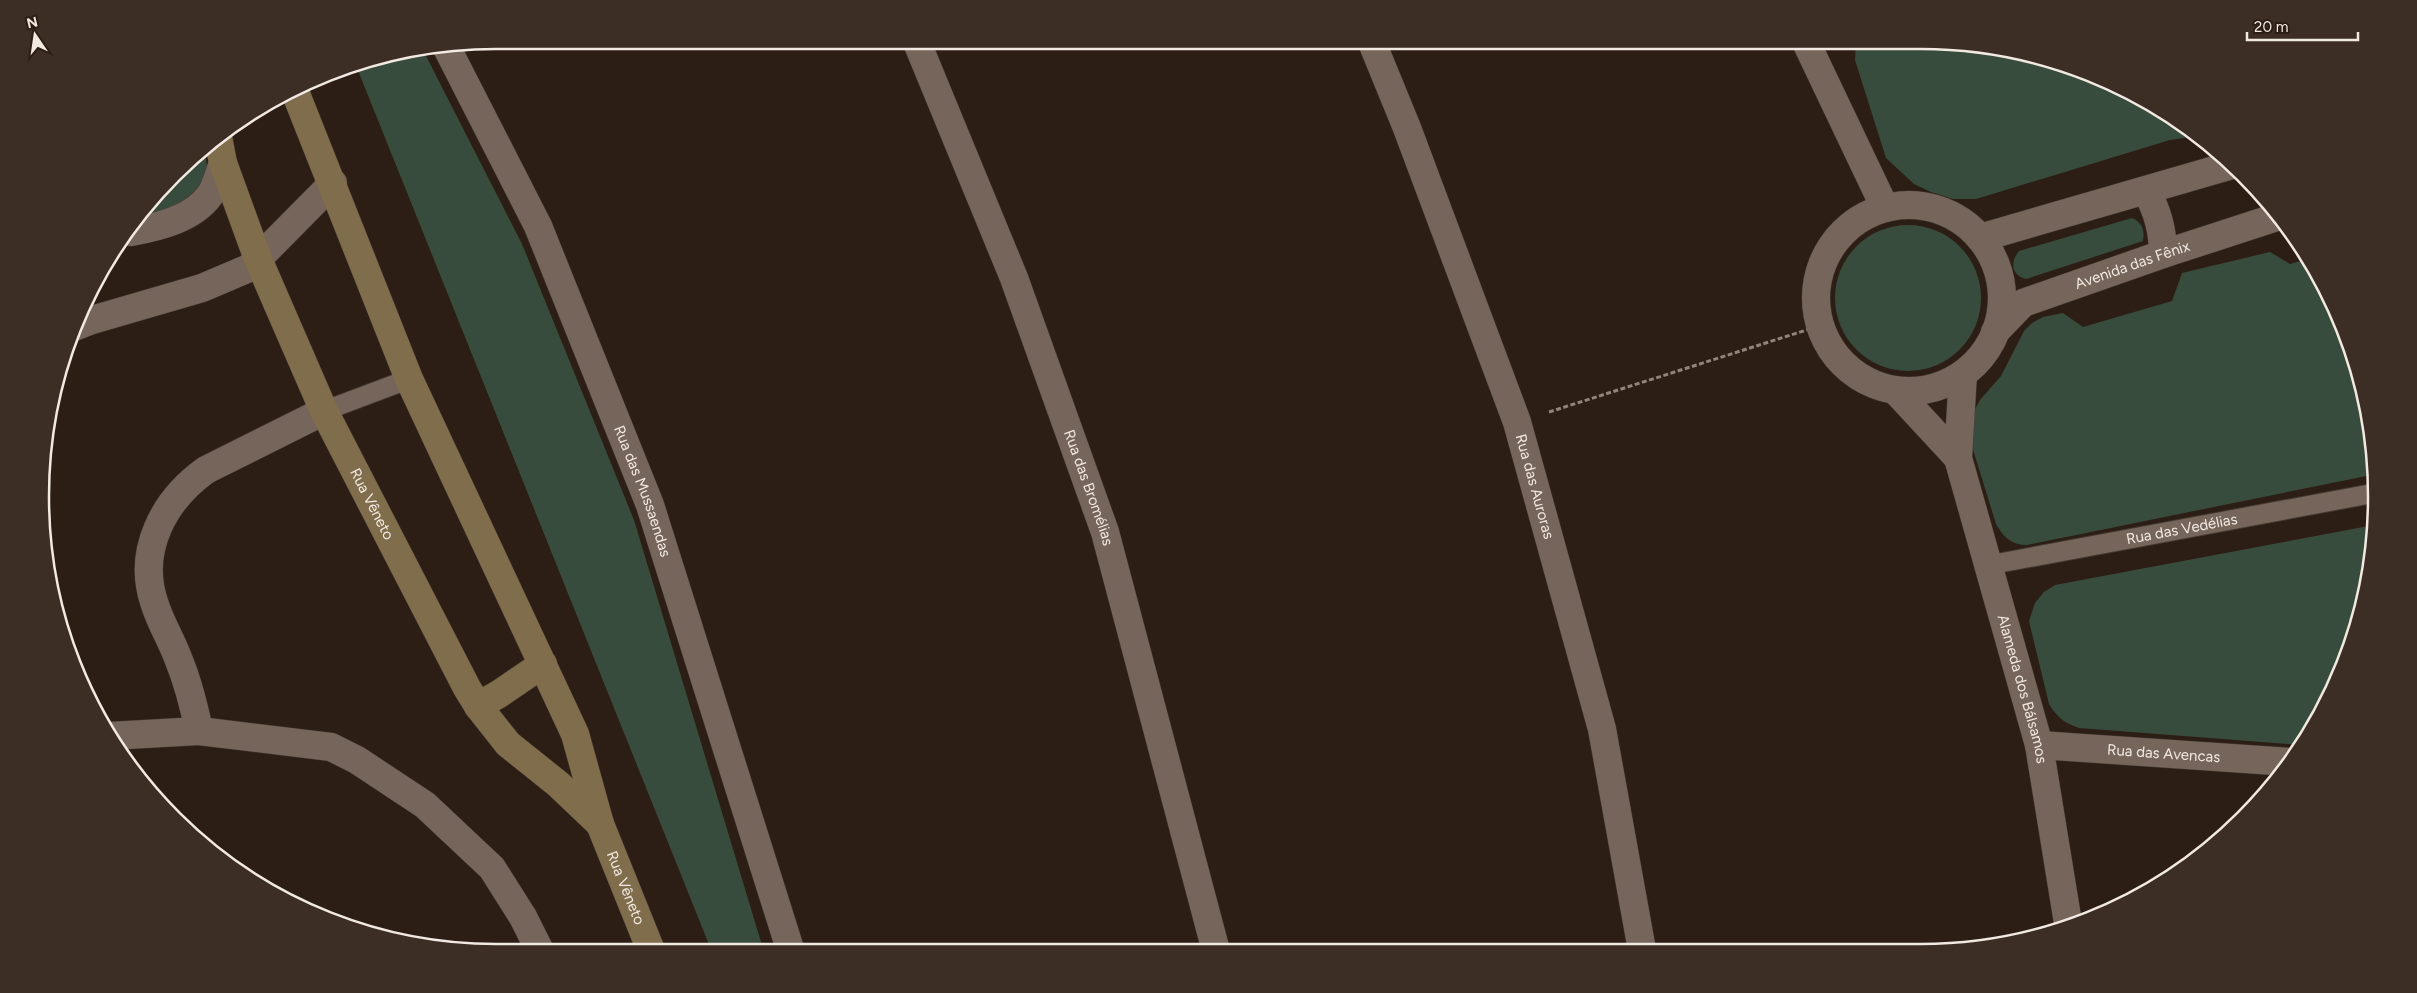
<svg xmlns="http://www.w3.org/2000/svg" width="2417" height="993" font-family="Figtree,sans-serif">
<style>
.green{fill:#384c3d}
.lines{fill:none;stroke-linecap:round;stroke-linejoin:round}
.lane-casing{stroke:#453a33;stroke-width:21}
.street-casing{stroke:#453a33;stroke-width:29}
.secondary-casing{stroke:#453a33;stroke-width:29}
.path{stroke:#90847c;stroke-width:3;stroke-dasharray:5 2.5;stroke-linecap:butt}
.lane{stroke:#76655a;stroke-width:19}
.street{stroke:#76655a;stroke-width:28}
.secondary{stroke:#806d4c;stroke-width:28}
.labels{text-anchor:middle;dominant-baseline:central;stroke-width:4.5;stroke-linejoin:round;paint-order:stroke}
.street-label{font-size:15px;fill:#f2e9e2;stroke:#2c1e15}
.rim{fill:none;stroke:#f2e9e2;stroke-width:2.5}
</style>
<rect width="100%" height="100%" fill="#2c1e15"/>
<path class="green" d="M1856 40H1920L2067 64 2148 101 2198 136 2170 140 1976 199H1953L1931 192 1914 184 1886 158 1855 60Z
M424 52 522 244 634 520 764 952H712L355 63Z
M204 147 207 167 205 180 189 205 141 220 196 153Z
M2132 218C2142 222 2145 230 2143 241L2026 279C2011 275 2010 262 2019 251Z
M1835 298a73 73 0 1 1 146 0a73 73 0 1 1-146 0Z
M2270 252 2290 264 2308 259 2330 294 2361 378 2376 474 2027 545C2012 545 2004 538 1996 524L1971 443 1973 413 1980 400 2001 376 2024 331 2032 323 2043 317 2063 313 2083 327 2172 301 2182 273Z
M2374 525 2373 556 2353 643 2302 745 2079 728C2064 723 2057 717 2049 704L2029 621 2035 603 2044 592 2055 585Z"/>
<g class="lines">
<g class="lane-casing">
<g id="lane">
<path d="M324 411 409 379"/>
<path id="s1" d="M1989 565 2375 493"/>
</g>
</g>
<g class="street-casing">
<g id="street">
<path id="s2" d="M916 40 1014 278 1105 532 1216 951"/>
<path id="s3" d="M1371 40 1407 128 1517 422 1602 729 1642 950"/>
<path d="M1805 40 1885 208"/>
<path id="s4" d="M447 48 538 226 650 505 791 952"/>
<path d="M2146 191C2158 211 2163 230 2163 254"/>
<circle cx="1909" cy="298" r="93"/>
<path d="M131 232C158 227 193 219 210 195 216 187 219 173 223 163"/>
<path d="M1980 238 2232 165"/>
<path d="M74 327 92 320 202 288 249 268 333 183"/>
<path id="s5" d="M1995 332 2023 303 2163 254 2280 216"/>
<path id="s6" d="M1963 374 1958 458 2039 745 2068 923"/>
<path d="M1895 390 1958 458"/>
<path d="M199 731C194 706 188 682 178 658 171 639 160 622 154 602 137 550 164 500 206 470L324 411"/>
<path d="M109 736 199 731 331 747 357 760 425 805 492 868 523 917 541 953"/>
<path id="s7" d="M2039 745 2290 762"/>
</g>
</g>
<g class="secondary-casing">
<g id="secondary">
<path id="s8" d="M294 89 409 379 575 734 600 824 652 953"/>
<path id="s9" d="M218 137 223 163 258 259 324 411 467 688 478 706 508 744 558 784 600 824"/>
<path d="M478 706 499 694 543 664"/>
</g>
</g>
<path class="path" d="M1549 412 1819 326"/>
<use href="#lane" class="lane"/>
<use href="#street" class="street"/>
<use href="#secondary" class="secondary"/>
</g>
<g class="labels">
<g class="street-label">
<text stroke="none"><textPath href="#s5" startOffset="156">Avenida das Fênix</textPath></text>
<text stroke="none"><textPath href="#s3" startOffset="476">Rua das Auroras</textPath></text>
<text stroke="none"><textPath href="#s2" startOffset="480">Rua das Bromélias</textPath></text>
<text stroke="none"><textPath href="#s4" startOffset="485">Rua das Mussaendas</textPath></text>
<text stroke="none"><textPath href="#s9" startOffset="399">Rua Vêneto</textPath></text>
<text stroke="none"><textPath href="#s1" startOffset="196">Rua das Vedélias</textPath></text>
<text stroke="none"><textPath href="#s6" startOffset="324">Alameda dos Bálsamos</textPath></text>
<text stroke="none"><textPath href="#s7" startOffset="125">Rua das Avencas</textPath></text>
<text stroke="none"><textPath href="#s8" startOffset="866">Rua Vêneto</textPath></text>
</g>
</g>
<path d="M0 0H2417V993H0ZM496 49H1921A447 447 0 0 1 2368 496V497A447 447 0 0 1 1921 944H496A447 447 0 0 1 49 497V496A447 447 0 0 1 496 49Z" fill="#3c2e25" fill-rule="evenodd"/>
<path class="rim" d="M496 49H1921A447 447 0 0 1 2368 496V497A447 447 0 0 1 1921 944H496A447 447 0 0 1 49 497V496A447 447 0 0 1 496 49Z"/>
<g transform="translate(35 35) rotate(347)" stroke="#2c1e15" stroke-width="4" paint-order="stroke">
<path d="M0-4L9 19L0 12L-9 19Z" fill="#f2e9e2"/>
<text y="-8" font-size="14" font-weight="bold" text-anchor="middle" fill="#f2e9e2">N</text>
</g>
<path d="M2247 32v8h111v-8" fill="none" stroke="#f2e9e2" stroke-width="2.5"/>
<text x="2254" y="32" font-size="15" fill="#f2e9e2" stroke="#2c1e15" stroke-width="4" paint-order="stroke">20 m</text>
</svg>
